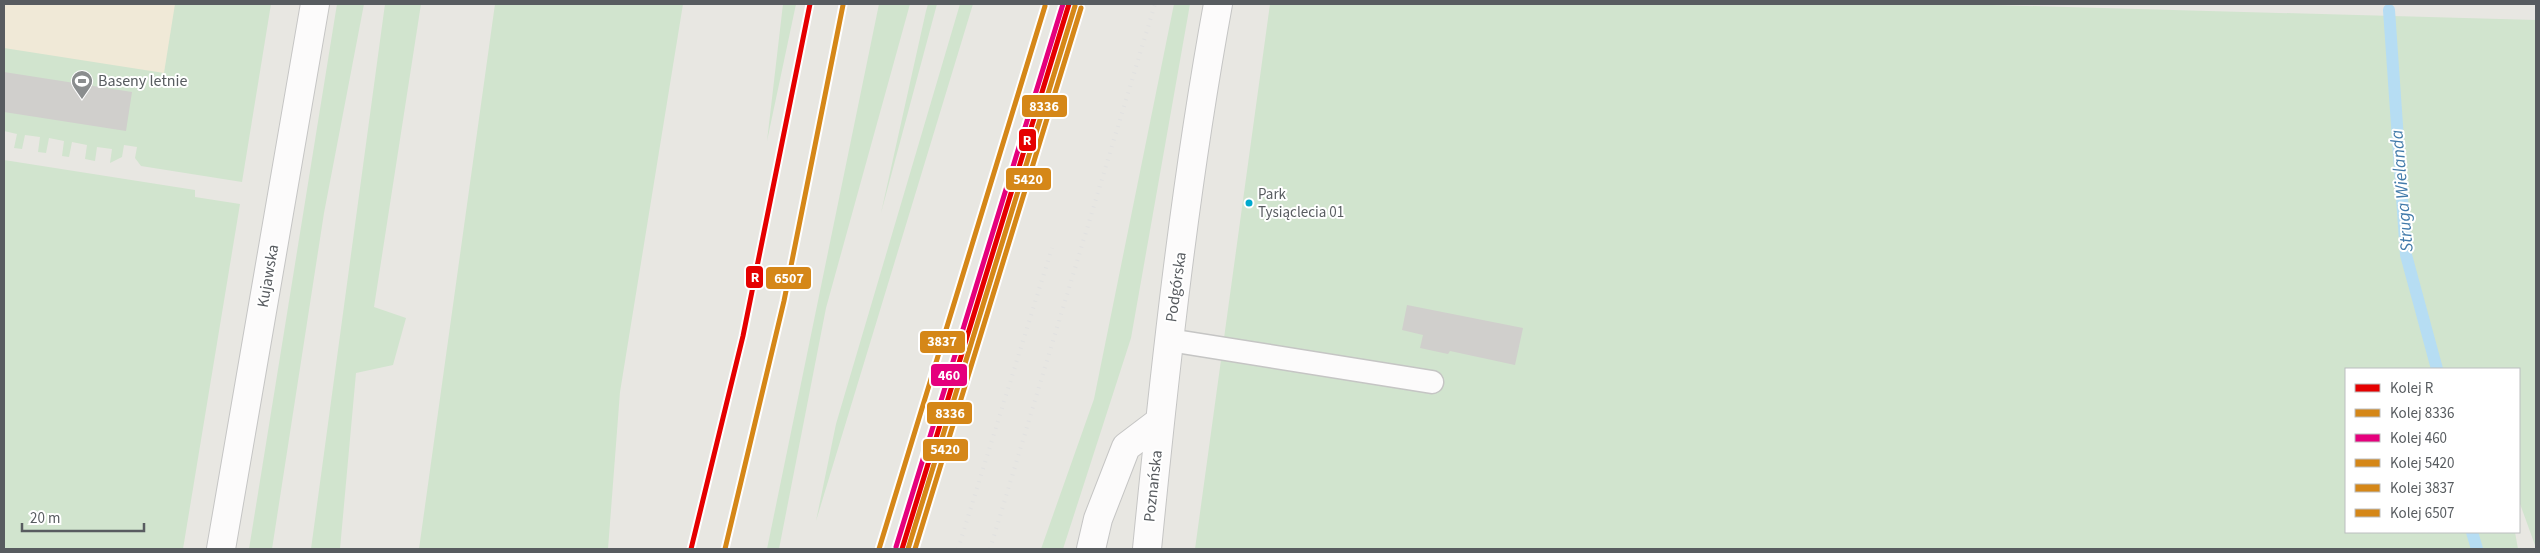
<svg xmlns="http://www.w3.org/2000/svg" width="2540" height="553" font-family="'Source Sans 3',sans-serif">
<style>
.green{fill:#d1e4ce}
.sand{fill:#f0e9d7}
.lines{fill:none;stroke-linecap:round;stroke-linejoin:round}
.stream{stroke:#b6ddf3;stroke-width:12}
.building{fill:#d0cfcc}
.service-casing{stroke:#c5c5c4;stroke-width:25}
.tertiary-casing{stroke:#c5c5c4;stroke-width:30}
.service{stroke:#fcfbfb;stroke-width:22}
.tertiary{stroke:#fcfbfb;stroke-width:28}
.rail{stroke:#e1e1e0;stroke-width:4;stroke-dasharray:1 6;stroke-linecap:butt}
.rail-1-casing{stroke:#fff;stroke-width:9}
.rail-2-casing{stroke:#fff;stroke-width:9}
.rail-3-casing{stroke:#fff;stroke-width:9}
.rail-4-casing{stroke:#fff;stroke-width:9}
.rail-5-casing{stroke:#fff;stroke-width:9}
.rail-6-casing{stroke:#fff;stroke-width:9}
.rail-1{stroke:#e50000;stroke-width:5}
.rail-2{stroke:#d58718;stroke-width:5}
.rail-3{stroke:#e5007d;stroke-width:5}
.rail-4{stroke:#d58718;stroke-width:5}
.rail-5{stroke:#d58718;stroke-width:5}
.rail-6{stroke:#d58718;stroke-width:5}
.bus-dot{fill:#00a9ce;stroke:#fff;stroke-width:2}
.labels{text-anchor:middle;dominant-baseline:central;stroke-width:4;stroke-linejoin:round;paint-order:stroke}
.bus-label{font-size:15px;fill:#585c60;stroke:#fff;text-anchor:start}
.poi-label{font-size:16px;fill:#585c60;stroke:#fff;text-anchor:start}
.street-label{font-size:16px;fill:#585c60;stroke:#fff}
.water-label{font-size:18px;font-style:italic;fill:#417aaa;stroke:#fff}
.line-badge{stroke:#fff;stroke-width:2}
.badge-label{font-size:14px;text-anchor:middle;font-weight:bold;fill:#fff}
</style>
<rect width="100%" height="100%" fill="#e8e7e2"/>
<path class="green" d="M4 4H271L242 182 141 166 135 158 137 147 124 145 122 157 110 163 112 149 97 147 95 161 85 159 87 145 72 142 69 157 62 156 64 141 49 138 46 153 38 152 40 137 25 135 22 149 14 148 17 134 4 131Z
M337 4H364L324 213 272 549H249Z
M385 4H421L374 307 406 318 393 365 356 373 340 549H311Z
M495 4H683L620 392 608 549H419Z
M783 4H796L767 141Z
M879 4H910L826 308 779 549H767Z
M928 4H937L881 213 926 11Z
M960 4H973L816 521 836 424Z
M1174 4H1190L1131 338 1063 549H1041L1094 399Z
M1270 4H1957L2536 20V548L2519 501V369H2346V532H2515L2518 549H1195Z
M4 160 195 190V197L240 204 183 549H4Z"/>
<path class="sand" d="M4 4H175L164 73 4 48Z"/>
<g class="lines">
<path class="stream" d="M2389 10 2406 255 2437 369
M2472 532 2477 549"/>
</g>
<path class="building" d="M4 72 132 92 126 131 4 112Z
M1407 305 1523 328 1515 365 1450 351 1448 354 1420 348 1423 335 1402 330Z"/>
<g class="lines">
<g class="service-casing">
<path id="service" d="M1169 340 1432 382"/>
</g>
<g class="tertiary-casing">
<path id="tertiary" d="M221 549 315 4
M1091 549 1098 519 1126 447 1159 422
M1147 549C1165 367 1185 184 1218 4"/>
</g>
<use href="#service" class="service"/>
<use href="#tertiary" class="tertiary"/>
<path class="rail" d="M958 549 1052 248
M990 549 1155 4"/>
<g class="rail-1-casing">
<path id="rail-1" d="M691 549 743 336 810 4
M902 549 1069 4"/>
</g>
<g class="rail-2-casing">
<path id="rail-2" d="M908 549 1075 6"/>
</g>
<g class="rail-3-casing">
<path id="rail-3" d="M896 547 1063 4"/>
</g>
<g class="rail-4-casing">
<path id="rail-4" d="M915 549 1081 8"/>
</g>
<g class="rail-5-casing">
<path id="rail-5" d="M879 549 1045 6"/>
</g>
<g class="rail-6-casing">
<path id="rail-6" d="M725 549 784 301 843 5"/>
</g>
<use href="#rail-1" class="rail-1"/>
<use href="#rail-2" class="rail-2"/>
<use href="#rail-3" class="rail-3"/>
<use href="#rail-4" class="rail-4"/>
<use href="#rail-5" class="rail-5"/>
<use href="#rail-6" class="rail-6"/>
</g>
<defs>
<g id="stadium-pin" transform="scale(1.125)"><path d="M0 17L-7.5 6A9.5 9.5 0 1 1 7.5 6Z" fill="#8a8d8e" stroke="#fff"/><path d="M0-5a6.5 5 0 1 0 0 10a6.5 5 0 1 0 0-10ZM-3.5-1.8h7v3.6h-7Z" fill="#fff"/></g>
</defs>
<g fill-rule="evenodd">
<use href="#stadium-pin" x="82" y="81"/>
</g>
<circle class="bus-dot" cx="1249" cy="203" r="4.5"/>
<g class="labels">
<g class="bus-label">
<text x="1258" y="194">Park<tspan x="1258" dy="18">Tysiąclecia 01</tspan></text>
</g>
<g class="poi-label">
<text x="98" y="81">Baseny letnie</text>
</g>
<g class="street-label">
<text transform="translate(268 276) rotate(-80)">Kujawska</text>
<text transform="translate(1176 287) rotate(-82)">Podgórska</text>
<text transform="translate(1153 486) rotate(-84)">Poznańska</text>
</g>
<g class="water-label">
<text transform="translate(2402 191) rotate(-95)">Struga Wielanda</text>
</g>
</g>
<g class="line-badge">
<rect x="1021" y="94" width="47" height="24" rx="5" fill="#d58718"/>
<rect x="1018" y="128" width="19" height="24" rx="5" fill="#e50000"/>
<rect x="1005" y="167" width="47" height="24" rx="5" fill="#d58718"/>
<rect x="745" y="265" width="19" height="24" rx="5" fill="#e50000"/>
<rect x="765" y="266" width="47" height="24" rx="5" fill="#d58718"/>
<rect x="919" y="330" width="47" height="24" rx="5" fill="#d58718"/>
<rect x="930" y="363" width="38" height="24" rx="5" fill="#e5007d"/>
<rect x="926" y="401" width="47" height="24" rx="5" fill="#d58718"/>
<rect x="922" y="438" width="47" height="24" rx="5" fill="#d58718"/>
</g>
<g class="badge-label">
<text x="1044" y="111">8336</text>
<text x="1027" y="145">R</text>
<text x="1028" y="184">5420</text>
<text x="755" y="282">R</text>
<text x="789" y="283">6507</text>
<text x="942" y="346">3837</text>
<text x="949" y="380">460</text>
<text x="950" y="418">8336</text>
<text x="945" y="454">5420</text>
</g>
<rect width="2540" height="553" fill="none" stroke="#585c60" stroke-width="10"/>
<rect x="2345" y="368" width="175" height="165" fill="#ffffff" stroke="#bcbebf"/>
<rect x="2355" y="384" width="25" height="8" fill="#e50000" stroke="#bcbebf"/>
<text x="2390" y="393" font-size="15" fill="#585c60">Kolej R</text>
<rect x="2355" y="409" width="25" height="8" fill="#d58718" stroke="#bcbebf"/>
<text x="2390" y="418" font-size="15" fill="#585c60">Kolej 8336</text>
<rect x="2355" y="434" width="25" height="8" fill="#e5007d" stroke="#bcbebf"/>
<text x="2390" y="443" font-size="15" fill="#585c60">Kolej 460</text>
<rect x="2355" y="459" width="25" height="8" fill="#d58718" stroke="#bcbebf"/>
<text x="2390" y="468" font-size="15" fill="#585c60">Kolej 5420</text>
<rect x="2355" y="484" width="25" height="8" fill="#d58718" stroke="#bcbebf"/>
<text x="2390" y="493" font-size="15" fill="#585c60">Kolej 3837</text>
<rect x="2355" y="509" width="25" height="8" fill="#d58718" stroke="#bcbebf"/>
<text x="2390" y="518" font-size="15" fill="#585c60">Kolej 6507</text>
<path d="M22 523v8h122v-8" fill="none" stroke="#585c60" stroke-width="2.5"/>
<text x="30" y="523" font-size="15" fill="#585c60" stroke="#ffffff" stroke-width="4" paint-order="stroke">20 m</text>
</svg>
